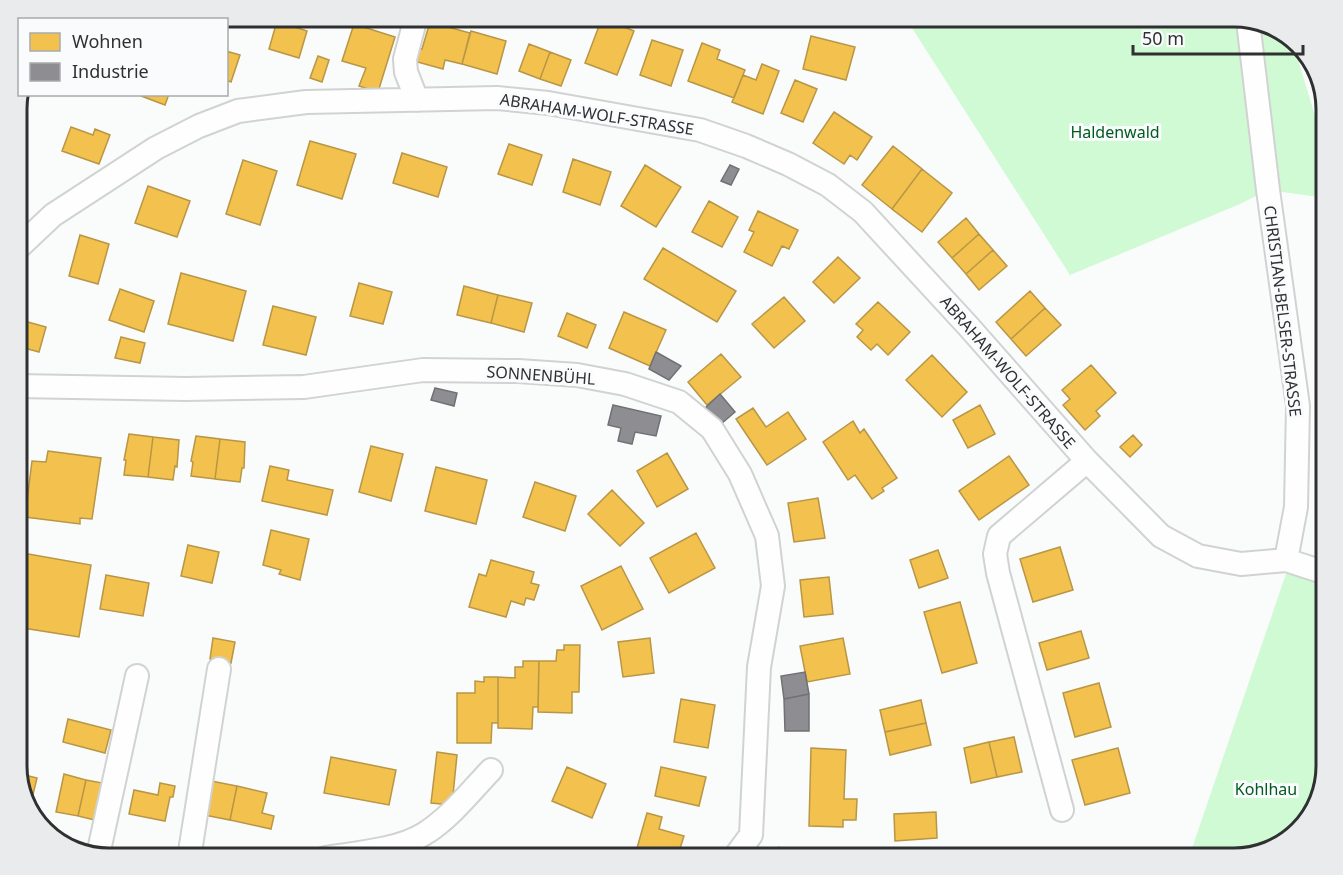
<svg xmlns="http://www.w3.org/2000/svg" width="1343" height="875" font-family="'Noto Sans',sans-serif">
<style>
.green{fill:#cffad4}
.homes{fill:#f2c14e;stroke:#b89645;stroke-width:1.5}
.industry{fill:#8d8d92;stroke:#717175;stroke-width:1.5}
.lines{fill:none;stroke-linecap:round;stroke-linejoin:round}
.stream{stroke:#a4e4fa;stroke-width:7}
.minor-casing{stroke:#d1d2d2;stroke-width:26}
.minor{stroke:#fefefe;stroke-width:22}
.labels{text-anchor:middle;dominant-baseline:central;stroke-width:6;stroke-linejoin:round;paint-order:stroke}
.street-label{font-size:16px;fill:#2f3031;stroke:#f9fbfc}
.park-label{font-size:16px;fill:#025b1e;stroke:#f9fbfc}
.rim{fill:none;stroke:#2f3031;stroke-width:3}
</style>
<rect width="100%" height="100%" fill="#fafbfb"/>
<path class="green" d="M905 17H1234L1285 32 1292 40 1326 152V198L1268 190 1240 204 1070 275Z
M1289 565 1326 579V766L1311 817 1280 846 1234 858H1186L1190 854Z"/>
<path class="homes" d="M602 18 634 31 617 75 585 63Z
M277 21 307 31 299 58 269 49Z
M430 22 470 33 462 64 445 60 443 69 414 61 418 48 422 49Z
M354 24 395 37 378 92 359 86 366 68 342 61Z
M471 31 506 41 497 74 462 64Z
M811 36 855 47 846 80 803 69Z
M652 40 683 50 671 86 640 75Z
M702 43 720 50 717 59 745 70 734 98 688 81Z
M529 44 550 52 540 79 519 71Z
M226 51 240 55 231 82 226 80Z
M550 52 571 60 561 86 540 79Z
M318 56 329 60 322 82 310 78Z
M762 64 779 71 763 114 732 102 743 75 756 80Z
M795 80 817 89 803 122 781 113Z
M136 94H169L165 105Z
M834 112 872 137 857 160 850 155 844 164 813 143Z
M71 127 93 135 95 129 110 135 99 164 62 151Z
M310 141 356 154 342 199 297 185Z
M509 144 542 155 532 185 498 174Z
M893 146 922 169 892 209 862 185Z
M402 153 447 167 438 197 393 183Z
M573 159 611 172 600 205 563 192Z
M243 160 277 171 260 225 226 214Z
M645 165 681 187 656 227 621 206Z
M922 169 952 193 922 232 892 209Z
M17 182 22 183 20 212H17Z
M148 186 190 201 177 237 135 223Z
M709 201 738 217 722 247 692 232Z
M758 211 798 230 789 249 782 246 772 266 744 252 754 232 749 230Z
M966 218 979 234 952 258 938 242Z
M979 234 993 250 966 274 952 258Z
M80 235 109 244 98 284 69 276Z
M663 248 736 291 717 322 644 279Z
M993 250 1007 266 979 290 966 274Z
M838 257 860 278 834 303 813 282Z
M181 273 246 291 233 341 168 324Z
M359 283 392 292 383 324 350 316Z
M464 286 498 295 491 323 457 315Z
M120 289 154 301 144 332 109 320Z
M1030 291 1045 308 1011 339 996 322Z
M498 295 532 303 524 332 491 323Z
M784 297 805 321 774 348 752 324Z
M878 302 910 332 888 355 877 344 871 350 857 337 863 330 856 324Z
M273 306 316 317 306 355 263 345Z
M1045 308 1061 325 1026 356 1011 339Z
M624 312 666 330 650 366 609 348Z
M567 313 596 325 587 348 558 336Z
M17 319 46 327 39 352 17 346Z
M121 337 145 343 140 363 115 358Z
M721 354 741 377 707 405 688 382Z
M932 355 967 392 942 417 906 380Z
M1091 365 1116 393 1096 411 1100 416 1085 430 1063 405 1070 399 1062 390Z
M980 405 995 434 968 448 953 420Z
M753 408 766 427 788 412 806 439 767 465 736 419Z
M853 421 860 433 864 429 897 478 882 488 884 491 872 499 855 475 848 480 823 442Z
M129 434 153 437 148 477 124 475 126 460H124Z
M1133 435 1142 445 1130 457 1120 447Z
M196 436 220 439 215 479 191 476 193 462 191 461Z
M153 437 179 440 177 467 175 466 173 480 148 477Z
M220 439 245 442 244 468H242L240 482 215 479Z
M371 446 403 454 391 501 359 492Z
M48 451 101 458 92 519 80 518V524L25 517 32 461 46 462Z
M667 453 688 489 657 507 637 471Z
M1009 456 1029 485 979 520 959 491Z
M270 466 289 470 287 480 333 490 327 515 262 501Z
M436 467 487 480 476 524 425 511Z
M535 482 576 496 565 531 523 517Z
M612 490 644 523 620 546 588 514Z
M818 498 825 538 794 542 788 503Z
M271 530 309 539 300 580 279 574 281 570 263 565Z
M696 533 715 568 669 593 650 558Z
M188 545 219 552 212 583 181 576Z
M1060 547 1073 590 1033 602 1020 559Z
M938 550 948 578 919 588 910 560Z
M17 552 91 565 79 637 17 627Z
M491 560 534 572 531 583 539 585 534 600 526 598 524 605 511 601 506 617 469 607 479 574 486 576Z
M621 566 643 609 602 630 581 586Z
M106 575 149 583 143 616 100 609Z
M829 577 833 614 804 617 800 580Z
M960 602 977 663 942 673 924 612Z
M1081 631 1089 658 1047 670 1039 643Z
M213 638 235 642 231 663 210 659Z
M650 638 654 673 623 677 618 642Z
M843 638 850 674 807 682 800 646Z
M564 645H580L579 692H572V713L538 712 539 661H556L557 650H564Z
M523 661H539L538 707H533L532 729 498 728V677L515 678V667H523Z
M484 677H498V723H492L491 743H457V693H475V681L484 682Z
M1099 683 1111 727 1075 737 1063 693Z
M681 699 715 705 708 748 674 742Z
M921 700 926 723 885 732 880 710Z
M68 719 111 730 105 753 63 742Z
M926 723 931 745 890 755 885 732Z
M1014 737 1022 772 997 777 989 742Z
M989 742 997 777 971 783 964 748Z
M811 748 846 750 844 799H857L856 820H843V827L809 826Z
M1118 748 1130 793 1085 805 1072 760Z
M437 752 457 755 452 805 431 803Z
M331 757 396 770 389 805 324 793Z
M567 767 606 784 592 818 552 801Z
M661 767 706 777 699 806 655 796Z
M17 773 37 778 29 811Z
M64 774 86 780 78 816 56 812Z
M86 780 108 784 99 821 78 816Z
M206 780 237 786 230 820 199 814Z
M160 783 175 786 173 797H170L165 821 129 814 134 790 158 795Z
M237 786 267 793 262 813 274 816 271 829 230 820Z
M936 812 937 838 895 841 894 814Z
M647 813 662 817 659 829 684 836 677 858H648L635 855Z
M542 849 566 858H538Z"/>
<path class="industry" d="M730 165 739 169 731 185 721 181Z
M656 352 681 366 669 380 649 369Z
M435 388 457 393 454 406 431 400Z
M720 394 735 412 721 424 706 407Z
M613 405 661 416 656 436 635 432 632 444 618 441 621 428 608 425Z
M805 672 809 694 784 699 781 676Z
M809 694V731H785L784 699Z"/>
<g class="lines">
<path class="stream" d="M779 850 791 858
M829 858 831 857 841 858"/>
<g class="minor-casing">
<path id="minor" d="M416 17 405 59 406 72 417 100
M1248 21 1268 190 1298 406 1296 507 1286 560
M17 249 53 215 156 148 199 126 238 111 306 102 497 98 548 103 700 130 746 146 788 164 828 185 863 212 969 327 1087 461 1161 536 1198 556 1241 564 1286 560 1326 573
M17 386 185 389 304 387 423 370 518 371 577 375 625 384 679 402 712 429 740 474 767 536 773 586 759 667 751 835 734 858
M1062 810 998 573 995 554 999 536 1087 461
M98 855 137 676
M189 858 219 669
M325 858C356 853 398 850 424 834 450 818 470 792 491 770"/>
</g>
<use href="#minor" class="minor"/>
</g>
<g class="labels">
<g class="street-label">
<text transform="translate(597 114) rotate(9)">ABRAHAM-WOLF-STRASSE</text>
<text transform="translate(1283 311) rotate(83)">CHRISTIAN-BELSER-STRASSE</text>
<text transform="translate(1008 372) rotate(49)">ABRAHAM-WOLF-STRASSE</text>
<text transform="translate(541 375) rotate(4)">SONNENBÜHL</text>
</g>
<g class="park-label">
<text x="1115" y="132">Haldenwald</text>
<text x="1266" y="789">Kohlhau</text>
</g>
</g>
<path d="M0 0H1343V875H0ZM109 27H1234A82 82 0 0 1 1316 109V766A82 82 0 0 1 1234 848H109A82 82 0 0 1 27 766V109A82 82 0 0 1 109 27Z" fill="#e9ebec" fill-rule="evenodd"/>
<path class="rim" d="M109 27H1234A82 82 0 0 1 1316 109V766A82 82 0 0 1 1234 848H109A82 82 0 0 1 27 766V109A82 82 0 0 1 109 27Z"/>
<rect x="18" y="18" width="210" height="78" fill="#f9fbfc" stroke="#a8aaab" stroke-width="1.5"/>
<rect x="30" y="33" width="30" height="18" fill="#f2c14e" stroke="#a8aaab" stroke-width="1.5"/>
<text x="72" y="48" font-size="18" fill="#2f3031">Wohnen</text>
<rect x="30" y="63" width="30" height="18" fill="#8d8d92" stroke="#a8aaab" stroke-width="1.5"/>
<text x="72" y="78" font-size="18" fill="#2f3031">Industrie</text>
<path d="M1133 45v9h170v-9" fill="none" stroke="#2f3031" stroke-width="3"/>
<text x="1142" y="45" font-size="18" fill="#2f3031" stroke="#f9fbfc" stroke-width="4.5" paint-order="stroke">50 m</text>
</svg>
